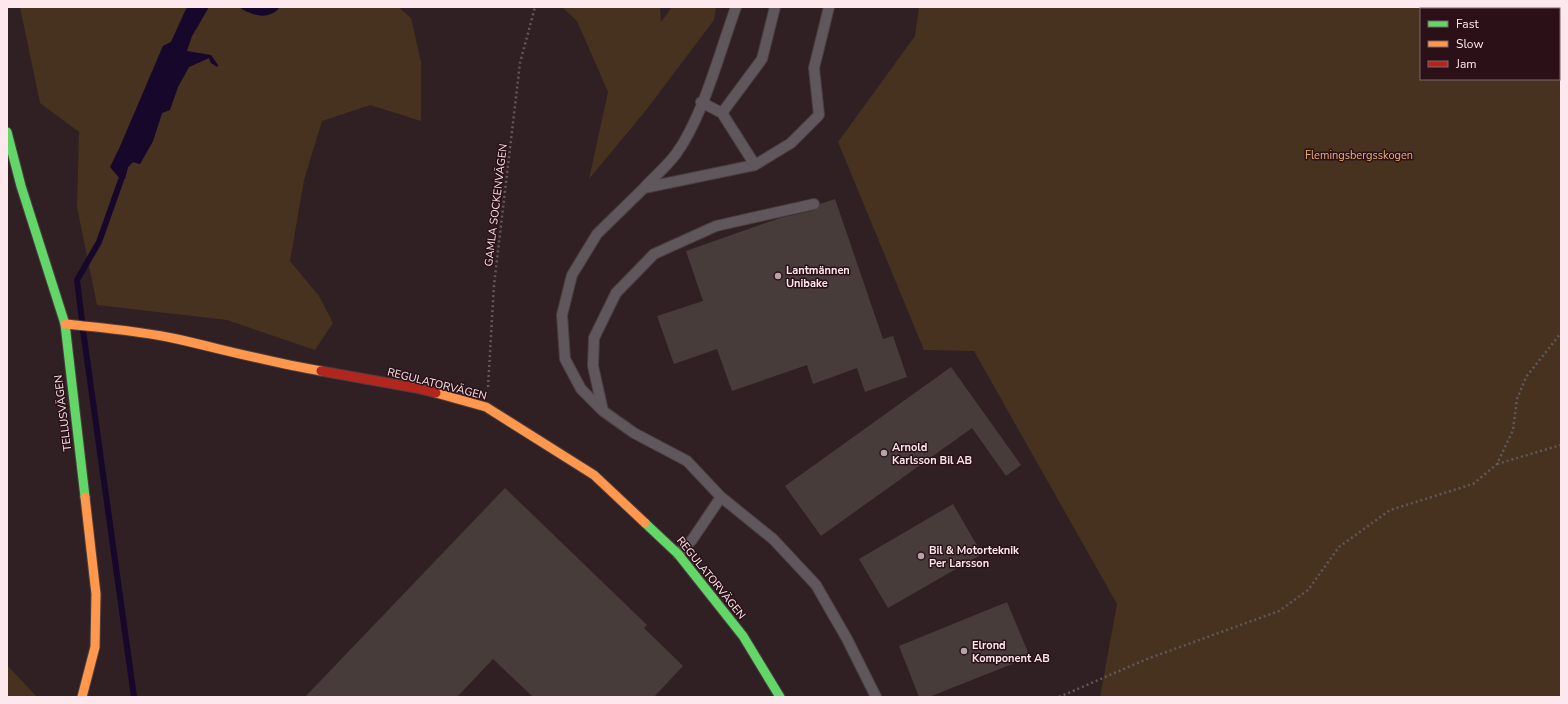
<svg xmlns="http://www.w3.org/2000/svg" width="1568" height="704" font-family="'Nunito Sans',sans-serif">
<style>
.green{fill:#46321e;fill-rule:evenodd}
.water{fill:#17072a}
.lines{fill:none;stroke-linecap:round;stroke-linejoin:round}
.stream{stroke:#17072a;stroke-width:6}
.building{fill:#483c3b}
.lane-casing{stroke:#4b3e41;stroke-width:12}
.fast-casing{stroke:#4b3e41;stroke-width:11}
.slow-casing{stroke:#4b3e41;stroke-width:11}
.jam-casing{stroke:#4b3e41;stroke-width:11}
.path{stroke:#61585c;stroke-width:2.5;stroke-dasharray:2 3;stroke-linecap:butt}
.lane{stroke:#60575d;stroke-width:10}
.fast{stroke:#63d668;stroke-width:9}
.slow{stroke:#ff974d;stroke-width:9}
.jam{stroke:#b3261e;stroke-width:9}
.poi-dot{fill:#b5a3a7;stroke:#2b1018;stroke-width:1.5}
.labels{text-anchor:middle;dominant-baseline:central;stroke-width:3;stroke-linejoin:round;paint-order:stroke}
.park-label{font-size:11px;fill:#ebb473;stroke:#2b1018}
.street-label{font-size:11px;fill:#fde9ed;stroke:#2b1018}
.poi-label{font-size:11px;font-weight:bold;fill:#fde9ed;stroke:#2b1018;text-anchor:start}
</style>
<rect width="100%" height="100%" fill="#302024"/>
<path class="green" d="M20 7H187L171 42 163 46 119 149 115 156 125 179 128 167 133 162 140 164 153 141 162 113 189 67 209 58 211 63 218 66V65L202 53H191L186 51 192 36 209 7H239L246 12 274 13 280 7H398L411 18 421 62V121L370 105 322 121 304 180 290 261 319 296 333 323 315 350 227 320 97 305 77 207 79 132 40 103Z
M562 7H660L661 22 672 7H716L714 20 647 109 589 179 608 92 577 21Z
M919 7H1561V697H1100L1117 604 974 351 924 350 838 142 915 36ZM1421 9H1559V79H1421Z
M7 665 37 697H7Z"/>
<path class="water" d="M187 7H209L192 36 187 51 211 55 218 65 217 67 211 63 209 58 189 67 178 87 170 110 162 113 153 141 140 164 133 162 128 167 125 179 121 180 110 167 119 149 163 46 171 42Z
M239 7H280C268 21 253 16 239 7Z"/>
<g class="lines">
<path class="stream" d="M82 321 77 280 99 242 121 180
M83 330 134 697"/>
</g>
<path class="building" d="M835 199 883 339 893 336 907 377 865 392 857 368 813 384 807 365 732 391 717 349 674 364 657 316 703 301 686 251 780 218 815 210 820 204Z
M951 367 1021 465 1006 476 972 428 821 536 785 486Z
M505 488 647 625 644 628 683 666 654 697H533L493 659 457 697H305Z
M953 504 982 554 888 608 859 559Z
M1007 602 1030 657 929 697H919L899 646Z"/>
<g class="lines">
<g class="lane-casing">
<path id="lane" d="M736 7C720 51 703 117 676 154 667 166 654 177 644 188L755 165 791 143 819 115 814 68 829 7
M701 102 722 113 755 165
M722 113 762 59 775 7
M644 188 597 234 572 275 562 315 565 359 581 389 603 411 634 433 687 461 721 497
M603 411 593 366 594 338 616 293 654 254 716 226 814 204
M678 554 692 540 721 497 773 539 816 585 847 639 876 697"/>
</g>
<g class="fast-casing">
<path id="fast" d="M7 132 21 186 65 324 85 497
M645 523 678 554 743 636 780 697"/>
</g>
<g class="slow-casing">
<path id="slow" d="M65 324C103 328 141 331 177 339 225 350 273 363 321 371
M436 393 486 407 594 475 645 523
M82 697 95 647 96 594 85 497"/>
</g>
<g class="jam-casing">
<path id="jam" d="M321 371 416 388 436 393"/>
</g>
<path class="path" d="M488 387 494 285 520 63 535 7
M1497 464 1561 445
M1059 697 1147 659 1279 611 1308 590 1339 547 1390 510 1473 484 1497 464 1513 430 1517 399 1526 377 1561 333"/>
<use href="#lane" class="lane"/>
<use href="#fast" class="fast"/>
<use href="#slow" class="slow"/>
<use href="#jam" class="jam"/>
</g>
<g class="poi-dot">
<circle cx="778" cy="276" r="4"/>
<circle cx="884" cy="453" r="4"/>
<circle cx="921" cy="556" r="4"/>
<circle cx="964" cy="651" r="4"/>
</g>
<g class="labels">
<g class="park-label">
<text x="1359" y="155">Flemingsbergsskogen</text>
</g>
<g class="street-label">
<text transform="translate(496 205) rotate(-83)">GAMLA SOCKENVÄGEN</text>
<text transform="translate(437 384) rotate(14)">REGULATORVÄGEN</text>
<text transform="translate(63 413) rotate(-97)">TELLUSVÄGEN</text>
<text transform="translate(711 578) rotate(51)">REGULATORVÄGEN</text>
</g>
<g class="poi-label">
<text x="786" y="270">Lantmännen<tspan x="786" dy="13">Unibake</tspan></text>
<text x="892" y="447">Arnold<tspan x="892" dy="13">Karlsson Bil AB</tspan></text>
<text x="929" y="550">Bil &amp; Motorteknik<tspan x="929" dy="13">Per Larsson</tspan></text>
<text x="972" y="645">Elrond<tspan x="972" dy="13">Komponent AB</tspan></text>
</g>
</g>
<rect width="1568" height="704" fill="none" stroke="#fde9ed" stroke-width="16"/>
<rect x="1420" y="8" width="140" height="72" fill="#2b1018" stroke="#7f676d"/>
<rect x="1428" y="21" width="20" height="6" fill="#63d668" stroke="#7f676d"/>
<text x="1456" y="28" font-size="12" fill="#fde9ed">Fast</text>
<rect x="1428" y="41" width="20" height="6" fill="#ff974d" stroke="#7f676d"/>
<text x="1456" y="48" font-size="12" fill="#fde9ed">Slow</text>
<rect x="1428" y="61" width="20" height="6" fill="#b3261e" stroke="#7f676d"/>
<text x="1456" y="68" font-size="12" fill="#fde9ed">Jam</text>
</svg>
